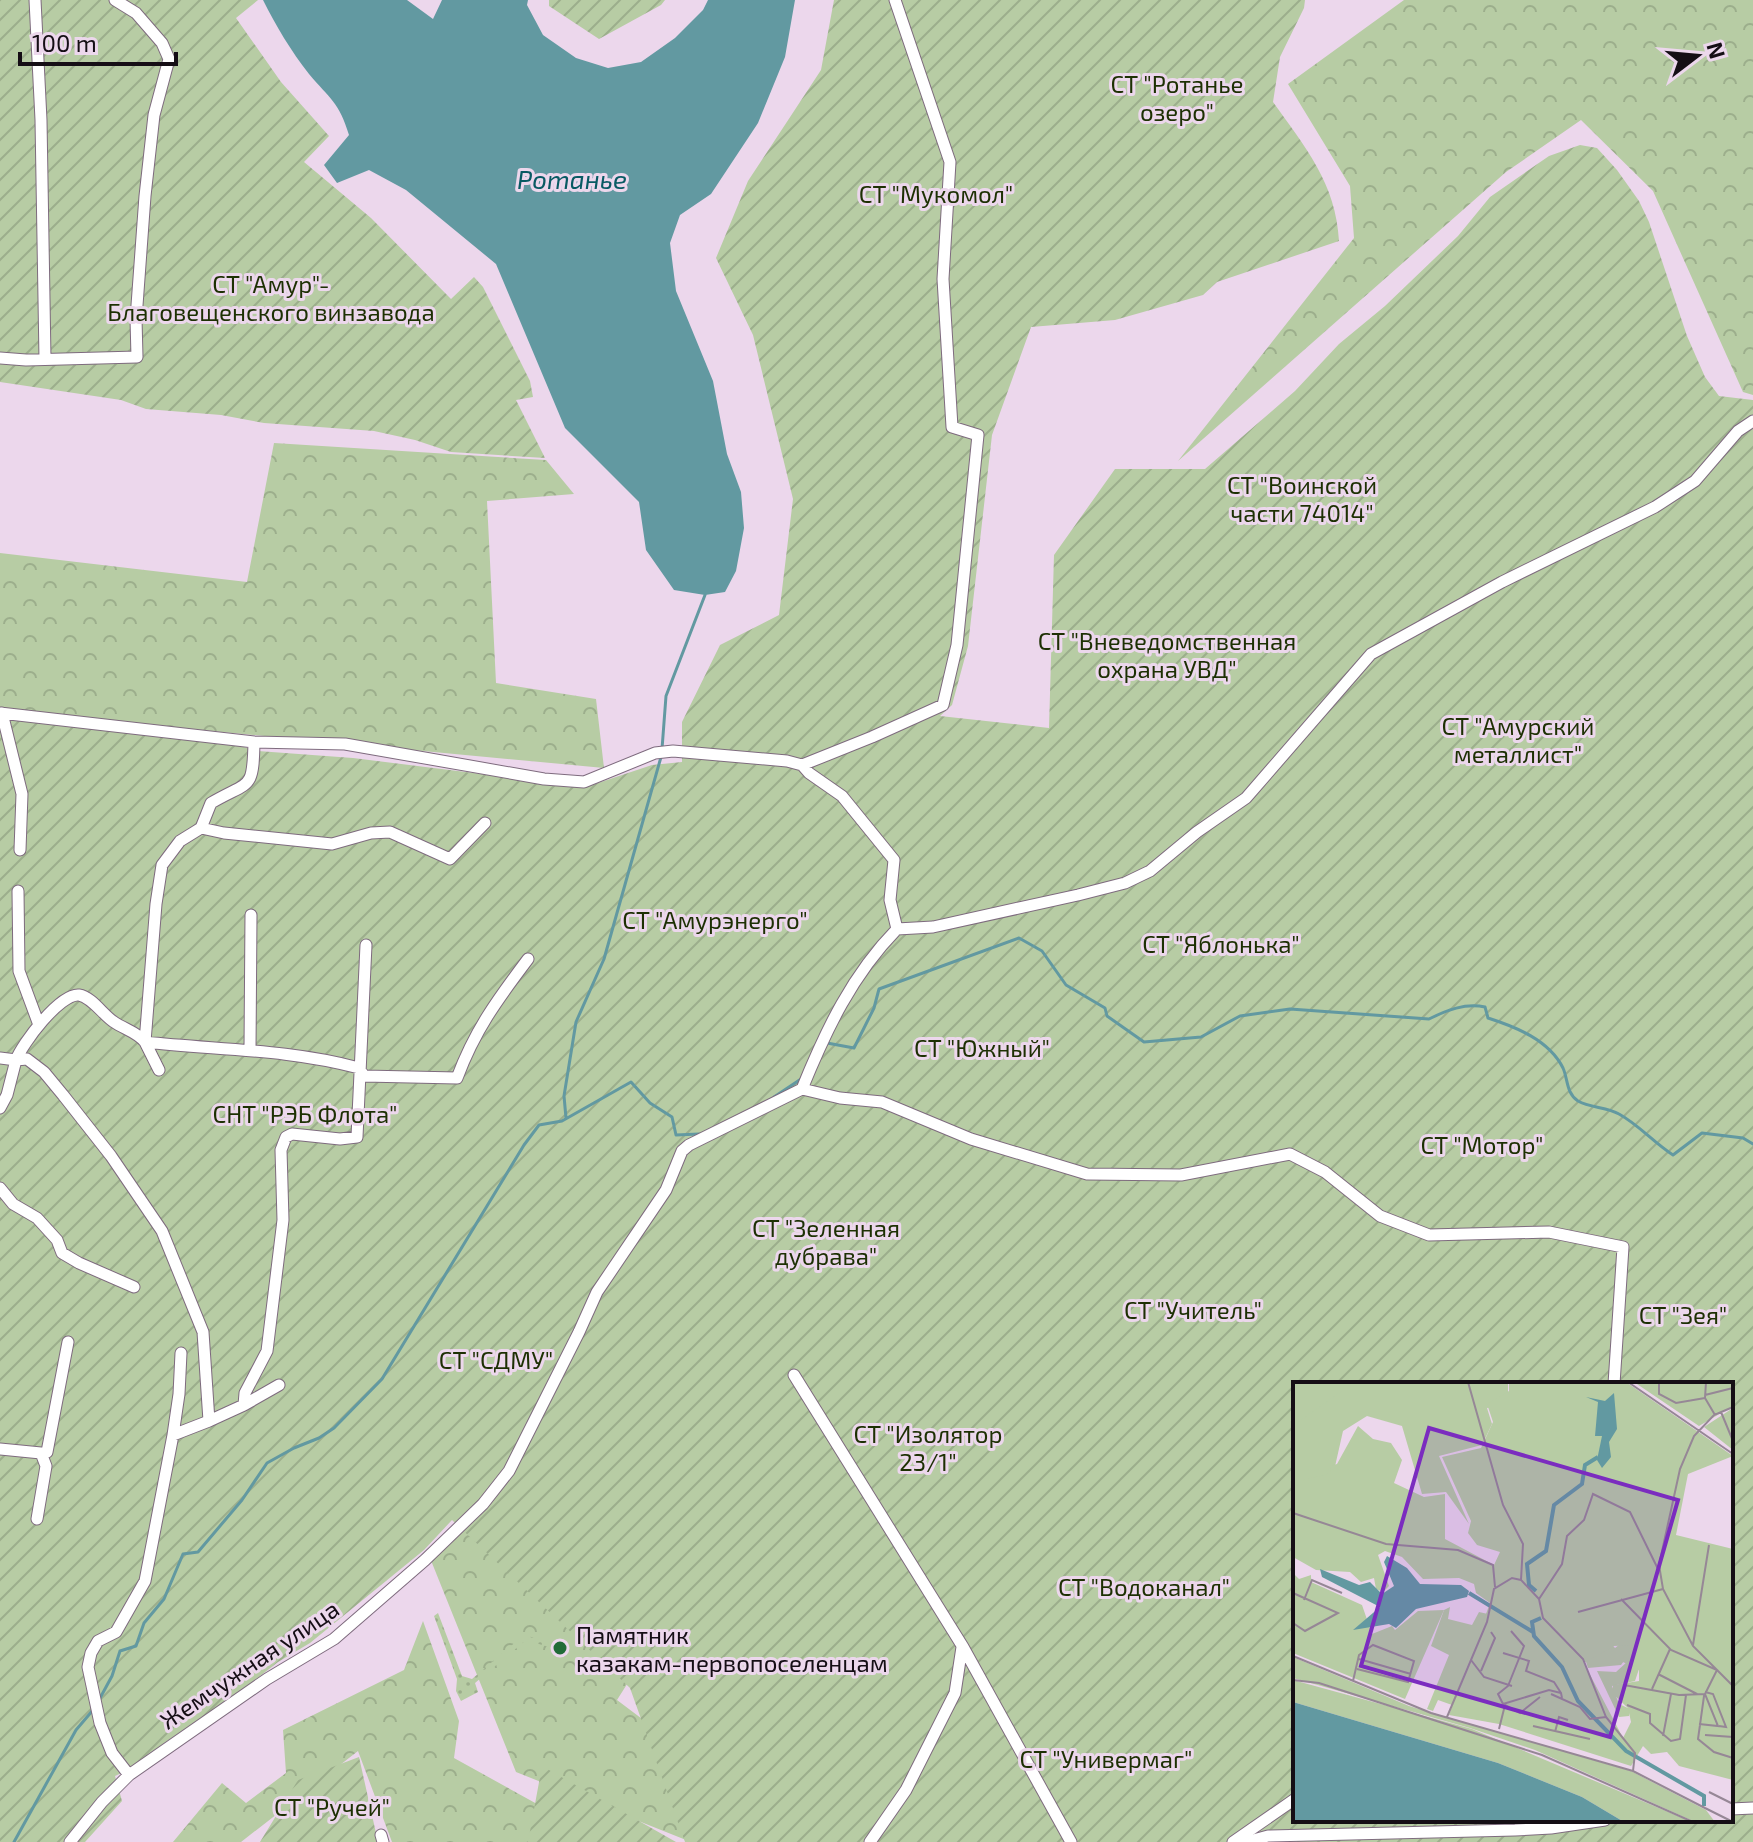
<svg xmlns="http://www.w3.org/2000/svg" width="1753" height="1842" font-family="'Exo 2',sans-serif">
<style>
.forest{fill:url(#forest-crowns)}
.park{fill:url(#park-dots)}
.garden{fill:url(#garden-furrows);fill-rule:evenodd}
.water{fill:#6299a1}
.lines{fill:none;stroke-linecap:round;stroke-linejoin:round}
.stream{stroke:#6299a1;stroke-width:3}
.street-casing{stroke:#7e6b7e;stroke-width:13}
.street{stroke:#fff;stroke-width:11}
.poi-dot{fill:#226b38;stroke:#ecd7ec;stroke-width:3}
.labels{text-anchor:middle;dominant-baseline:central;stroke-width:6;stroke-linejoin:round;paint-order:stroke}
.park-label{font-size:24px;fill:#1d3003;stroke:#ecd7ec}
.poi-label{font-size:24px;fill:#150e15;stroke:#ecd7ec;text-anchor:start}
.street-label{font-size:24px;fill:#150e15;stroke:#ecd7ec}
.water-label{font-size:26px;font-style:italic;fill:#085a63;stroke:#ecd7ec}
.inset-river{fill:none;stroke:#6299a1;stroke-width:4}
.inset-road{fill:none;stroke:#968796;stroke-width:2}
.view{fill:#7b2cbf;fill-opacity:0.15;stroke:#7b2cbf;stroke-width:4}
.inset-edge{fill:none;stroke:#150e15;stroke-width:4}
</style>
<defs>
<pattern id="forest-crowns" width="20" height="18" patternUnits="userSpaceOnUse" patternTransform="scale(2)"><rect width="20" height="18" fill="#b7cca4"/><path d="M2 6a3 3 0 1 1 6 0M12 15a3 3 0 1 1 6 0" fill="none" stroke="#9cae8c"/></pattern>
<pattern id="park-dots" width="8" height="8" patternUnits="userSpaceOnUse" patternTransform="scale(2)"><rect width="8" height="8" fill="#b7cca4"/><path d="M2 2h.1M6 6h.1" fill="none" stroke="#9cae8c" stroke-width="1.8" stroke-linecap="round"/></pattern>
<pattern id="garden-furrows" width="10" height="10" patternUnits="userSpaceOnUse" patternTransform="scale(2)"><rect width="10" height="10" fill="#b7cca4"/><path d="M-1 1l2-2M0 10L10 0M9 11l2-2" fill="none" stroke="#9cae8c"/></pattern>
</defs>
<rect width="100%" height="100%" fill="#ecd7ec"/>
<path class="forest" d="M1404 0H1753V395L1743 392 1653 191 1581 120 1506 172 1178 461 1354 238 1350 186 1288 84Z
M274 443 546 460 574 494 487 501 496 683 596 699 604 768 0 711V553L247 582Z
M534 1465 715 1545 617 1700 719 1777 691 1842 516 1772 430 1558Z
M423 1621 459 1721 454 1758 557 1815 546 1842H392L358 1751 241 1842H173L222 1783 246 1803 286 1773 283 1730 404 1670Z"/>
<path class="park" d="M438 1613 462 1676 472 1679 524 1635 552 1643 555 1637 570 1639 569 1657 553 1654 552 1648 526 1640 475 1683 478 1692 461 1701 456 1691 457 1679 434 1616Z"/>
<path class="garden" d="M0 0H258L236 18 281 82 329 136 304 162 371 218 451 299 474 277 483 287 530 381 533 397 516 400 545 458 451 452 415 440 374 431 264 423 221 415 146 409 121 400 0 382Z
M549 0H665L661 5 599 39 549 6Z
M834 0H1305L1304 8 1280 57 1273 102C1305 147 1336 183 1339 241L1217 282 1203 295 1115 320 1031 327 992 435 968 646 952 705 940 716 1049 728 1054 555 1115 469H1205L1295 391 1339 344 1385 306 1458 236 1490 197 1549 156 1580 145 1597 148 1617 170 1639 201 1649 222 1687 336 1705 377 1719 396 1753 400V1842H685L630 1688 452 1520 424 1550 310 1643 278 1662 227 1702 167 1741 132 1768 115 1776 122 1801 85 1842H0V719L233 744 258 751 353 758 586 787 652 765 682 762V722L720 645 779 615 793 499 753 335 716 258 748 181 821 70ZM1295 1384H1731V1820H1295Z
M359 1757 378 1842H260L298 1780Z
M542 1766 676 1842H528Z"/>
<path class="water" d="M263 0H407L433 19 442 0H528L527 5 543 35 576 58 608 68 641 62 675 38 703 10 708 0H795L785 57 758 123 711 194 680 215 670 243 676 291 713 381 727 454 741 492 744 528 736 571 725 592 705 595 674 590 646 550 639 502 565 428 496 264 406 190 369 170 337 183 324 165 349 135C339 102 330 99 309 74 291 51 276 26 263 0Z"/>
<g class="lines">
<path class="stream" d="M662 749 666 696 705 595
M827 1043 854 1048 874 1008 879 989 1019 938 1042 951 1066 985 1105 1008 1107 1016 1144 1042 1201 1037 1240 1016 1290 1009 1429 1019C1447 1010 1465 1003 1485 1007L1488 1018C1516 1027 1549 1040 1563 1068 1568 1079 1566 1093 1578 1101 1590 1108 1607 1107 1619 1114 1639 1125 1653 1142 1673 1155L1702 1133 1743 1138 1753 1144
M774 1097 801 1079
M566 1118 564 1096 576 1022 604 959 661 757
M99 1700 112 1676 120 1651 136 1646 144 1623 164 1599 183 1554 198 1552 242 1500 267 1463 294 1448 319 1438 334 1428 382 1379 524 1145 539 1125 562 1121 631 1082 650 1103 672 1117 676 1135 699 1134
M14 1842 76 1730 93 1710"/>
<g class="street-casing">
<path id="street" d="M35 0 41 120 45 359
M0 358 26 360 137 357 136 319 145 196 154 115 169 59 162 43 136 13 115 0
M0 713 254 742 345 744 544 779 584 782 655 753 673 751 787 761 802 765 809 773 842 796 894 860 890 900 897 929
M2 713 22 794 20 850
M802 765 872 737 943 705 957 645 978 435 952 427 943 279 950 162 895 0
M201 828 224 833 332 844 371 833 390 832 450 859 485 823
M18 891 19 971 39 1025
M250 1049 251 915
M0 1058 16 1060 7 1095 0 1108
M159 1070 145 1042 156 904 162 865 180 841 201 828 211 803C250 780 253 792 254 742
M802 1089C826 1030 852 975 897 929L933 927 1078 895 1125 883 1150 871 1197 832 1246 798 1371 654 1502 582 1655 507 1695 481 1738 431 1753 421
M802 1089 840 1098 882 1102 971 1139 1087 1174 1181 1175 1290 1154 1325 1172 1380 1216 1429 1235 1549 1232 1623 1247 1614 1384
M0 1188 13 1204 37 1218 57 1240 62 1253 79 1263 134 1287
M794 1375 963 1647 1071 1842
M244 1405 279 1385
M209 1421 244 1405 245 1393 267 1351 283 1220 281 1150 286 1137 292 1134 340 1139 357 1137 366 945
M173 1435 209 1421 203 1332 162 1231 111 1156 63 1095 44 1072 27 1059 16 1060C22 1044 60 993 79 995 92 997 103 1015 114 1022 124 1029 137 1032 145 1042 217 1050 288 1049 359 1068L364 1076 457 1078C475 1030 497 1000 528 959
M0 1449 41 1453 46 1466 37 1519
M41 1453 47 1452 68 1342
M129 1775 112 1753 100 1723 88 1667 91 1653 98 1641 116 1632 145 1581 173 1435 179 1394 181 1353
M1731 1809 1753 1808
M381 1835 383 1842
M70 1842 102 1802 129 1775 267 1679 334 1639 425 1560 483 1504 509 1471 579 1332 597 1292 666 1190 682 1151 689 1145 802 1089
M870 1842 906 1790 955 1693 962 1647
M1233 1842 1295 1799
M1246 1842 1268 1836 1515 1830 1551 1828 1605 1820"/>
</g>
<use href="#street" class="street"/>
</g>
<circle class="poi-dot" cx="560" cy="1648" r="8"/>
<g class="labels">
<g class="park-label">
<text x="1177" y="83">СТ "Ротанье<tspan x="1177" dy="28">озеро"</tspan></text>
<text x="936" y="193">СТ "Мукомол"</text>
<text x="271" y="283">СТ "Амур"-<tspan x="271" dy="28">Благовещенского винзавода</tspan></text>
<text x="1302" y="484">СТ "Воинской<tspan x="1302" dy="28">части 74014"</tspan></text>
<text x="1167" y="640">СТ "Вневедомственная<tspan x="1167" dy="28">охрана УВД"</tspan></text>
<text x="1518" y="725">СТ "Амурский<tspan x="1518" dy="28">металлист"</tspan></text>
<text x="715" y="919">СТ "Амурэнерго"</text>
<text x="1221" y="943">СТ "Яблонька"</text>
<text x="982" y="1047">СТ "Южный"</text>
<text x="305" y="1113">СНТ "РЭБ Флота"</text>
<text x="1482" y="1144">СТ "Мотор"</text>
<text x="826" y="1227">СТ "Зеленная<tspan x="826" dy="28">дубрава"</tspan></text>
<text x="1193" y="1309">СТ "Учитель"</text>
<text x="1683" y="1314">СТ "Зея"</text>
<text x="496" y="1359">СТ "СДМУ"</text>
<text x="928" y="1433">СТ "Изолятор<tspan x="928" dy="28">23/1"</tspan></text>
<text x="1144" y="1586">СТ "Водоканал"</text>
<text x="1106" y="1758">СТ "Универмаг"</text>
<text x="332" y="1806">СТ "Ручей"</text>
</g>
<g class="poi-label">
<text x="576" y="1634">Памятник<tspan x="576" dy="28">казакам-первопоселенцам</tspan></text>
</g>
<g class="street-label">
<text transform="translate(249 1664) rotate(-34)">Жемчужная улица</text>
</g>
<g class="water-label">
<text x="572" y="178">Ротанье</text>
</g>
</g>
<g transform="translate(1293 1382)">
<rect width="440" height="440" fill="#ecd7ec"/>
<path d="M10 0H215V23L194 26 199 42 189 63 146 74 176 142 153 110 129 112 109 44 74 34 50 49 34 120 0 107V19ZM157 225 155 237 179 243 186 230 195 232 159 323 145 318 140 329 134 327 156 273 138 264 151 228ZM280 240 305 247 322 266 336 255 346 259 328 283 295 286ZM335 279 346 287 342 299 319 304 326 322 337 327 336 334 326 335 304 289 323 290ZM0 298 179 347 399 440H331L289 415 205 381 0 320Z" fill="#b7cca4"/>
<path d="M0 0H42L49 9 0 44ZM216 0H333L440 74 395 92 383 153 440 167V398L386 384 374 370 358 372 350 364 338 384 206 342 156 333 197 221 183 211 181 202 166 196 130 197 109 175 92 169 85 173 96 204 90 210 83 207 81 196 68 200 57 190 23 188 0 175V110L7 99 38 91 37 84 44 82 65 44 80 57 98 61 109 78 101 101 131 115 152 112V157L201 183 207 170 184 163 175 151 178 139 149 75 188 66 200 40 194 22 216 9ZM343 263 328 279 346 288V299L320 303V312L335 326 338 340 330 356 291 281 321 264ZM341 0H440V24L406 44ZM440 26V68L411 45ZM0 191 6 197 18 193V200L69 223 79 252 99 244 102 248 125 229 151 228 112 317 0 271ZM0 275 116 324 338 389 413 428 422 440H402L242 368 177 346 0 296Z" fill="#b7cca4" fill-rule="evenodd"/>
<path d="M321 11 324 47 316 60 318 75 309 86 304 78 309 54H302L305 20 293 15 312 19ZM94 174 114 186 127 202 168 203 176 209 174 215 123 227 103 246 96 242 60 248 87 225 29 195 27 187 66 203 77 200 89 212 101 204 91 180ZM0 320 205 381 289 415 331 440H0Z" fill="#6299a1"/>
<path class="inset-river" d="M243 209 236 203 234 182 253 169 261 123 289 102 292 83 305 75M176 211 240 250M248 236 239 240 241 254 269 285 285 319 333 369 411 414V424"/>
<path class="inset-road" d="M175 0 210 123 230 162 228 198 246 217M335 0 440 72M366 0V12L383 21 412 16M413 0 412 16 422 33M412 13 440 6M440 25 421 33 401 54 387 87 366 183 370 207 400 264 440 304M428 30 440 59M0 131 93 162 165 168 200 183 202 205M0 211 45 231 12 249 0 241M246 217 269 182 274 154 291 138 300 112 337 130 365 187M246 217 250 236 290 277 313 335 342 371 340 389M328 217 378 268 424 288 411 314 405 357 421 370 440 376M11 218 19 198 49 211M285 230 370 207M218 249 231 264 215 304 205 312 210 322 256 308 268 311 269 316M400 263 416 163M210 271 236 279 233 289 261 300 268 311M0 274 138 331 340 389 412 426M66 277 118 292M178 278 191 295 219 304M188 289 202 256 198 250M365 292 404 312M0 298 26 301 249 373 400 440M60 299 66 273 80 263 121 279 115 300 64 287M331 303 386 313 412 312 425 344 406 342M359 307 377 267M412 310 420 312 433 345 426 344M258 312 287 325 297 337 313 335M334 323 357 332V341L378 359 387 357 393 313M154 335 194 240 201 207 219 196 228 198M240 344 297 357M206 347 212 323 227 331 247 315M262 350 266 335 275 338M412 353 440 355M370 354 378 312M416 410 440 422M412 426 440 440"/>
<path class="view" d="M136 46 385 118 317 355 68 284Z"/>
<rect width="440" height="440" class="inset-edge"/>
</g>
<g transform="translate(1697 56) rotate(74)" stroke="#ecd7ec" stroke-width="6" paint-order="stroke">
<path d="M0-6L14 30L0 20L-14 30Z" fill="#150e15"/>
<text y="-12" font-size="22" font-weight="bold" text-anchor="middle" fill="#150e15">N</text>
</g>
<path d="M20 52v12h156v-12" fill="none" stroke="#150e15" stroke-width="4"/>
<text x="32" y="52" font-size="24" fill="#150e15" stroke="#ecd7ec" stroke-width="6" paint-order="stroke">100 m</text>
</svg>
